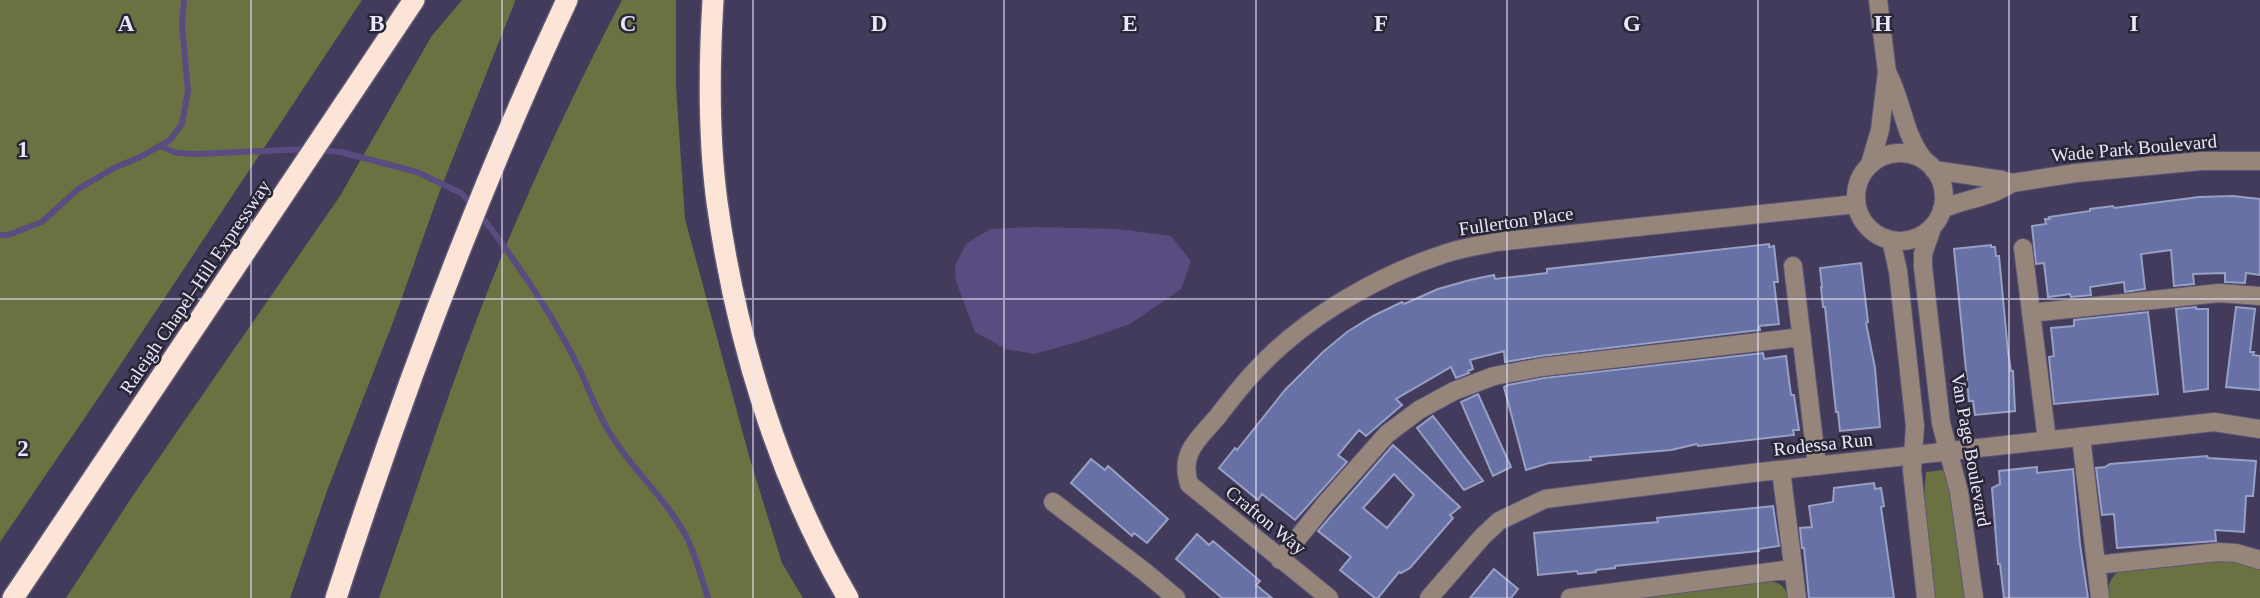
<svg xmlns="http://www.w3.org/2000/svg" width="2260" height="598" font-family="'Times New Roman',serif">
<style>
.green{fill:#6b7241}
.water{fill:#5a4c80}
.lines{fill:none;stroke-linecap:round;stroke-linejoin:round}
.stream{stroke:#5a4c80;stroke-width:6}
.building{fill:#6771a6;stroke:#97a0c4;stroke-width:2;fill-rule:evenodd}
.minor-casing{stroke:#5e5775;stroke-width:20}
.highway-casing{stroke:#5e5775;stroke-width:24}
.minor{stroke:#95857b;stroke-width:18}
.highway{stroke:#fce5d6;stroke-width:21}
.grid{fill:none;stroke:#ebe7fb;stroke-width:2;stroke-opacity:0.55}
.labels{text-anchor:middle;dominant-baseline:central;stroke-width:5;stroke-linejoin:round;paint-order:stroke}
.street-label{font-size:19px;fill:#ebe7fb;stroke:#282534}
.grid-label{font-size:23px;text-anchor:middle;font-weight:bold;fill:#ebe7fb;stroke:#282534;stroke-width:5;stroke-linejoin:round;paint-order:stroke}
</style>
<rect width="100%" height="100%" fill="#433b5b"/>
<path class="green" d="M0 0H362L101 394 0 542Z
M462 0H515L514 4 439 193 395 317 328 488 290 598H66L134 494 340 196 431 37Z
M622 0H676V87L685 219 749 456 782 563 803 598H379C424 470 465 339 519 215 551 142 585 70 622 0Z
M1943 470 1954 505 1966 598H1933L1923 509 1926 472Z
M2218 560H2236L2260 566V598H2109C2107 584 2111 576 2123 568Z
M1761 581C1776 581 1784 583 1789 598H1613Z"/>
<path class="water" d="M1032 227 1119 229 1171 236 1191 261 1181 289 1130 324 1081 341 1034 354 1006 349 975 332 956 281 955 265 966 244 990 229Z"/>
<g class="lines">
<path class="stream" d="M160 146 177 153 197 154 307 149
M318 150 341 152 417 172 461 193 473 205
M480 214C515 260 550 310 576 362 587 384 595 408 608 430 631 470 669 500 689 542 697 560 702 580 708 598
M0 235H8L42 222 78 189 114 168 140 157 170 140 182 124 188 91 182 25 184 0"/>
</g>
<path class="building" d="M2233 196 2260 199V275L2246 273 2245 283 2225 282V273L2193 274 2194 284 2174 286 2171 250 2141 254 2145 289 2125 292 2124 282 2090 287 2091 295 2071 297 2070 294 2048 297 2044 263 2036 264 2032 226 2046 224 2045 219H2050L2049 217 2090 211V209L2113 206 2114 208 2199 197Z
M1769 244V247L1774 246 1778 282H1774L1779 324 1759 326 1760 330 1541 356 1505 362 1504 351 1470 360 1473 369 1468 371 1469 373 1456 378 1451 367 1396 399 1402 405 1366 436 1359 430 1338 455 1347 462 1295 520 1262 494 1258 500 1219 468 1235 448 1237 450 1285 390 1323 352 1347 332 1373 316 1402 302 1404 304 1438 289 1470 280 1494 275 1495 279 1547 273V269Z
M1991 245V247H1995L1996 256H1999L2008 352 2011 371H2013L2015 411 1975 415 1973 401H1969L1954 249Z
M1861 263 1868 322 1866 323 1875 368 1880 427 1840 431 1838 412H1836L1825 307H1823L1821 287H1822L1820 268Z
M2196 307V309H2208V389L2184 392 2176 309Z
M2236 307 2255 309 2250 352H2254L2253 355 2260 356V390L2226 387Z
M2148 312 2158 394 2054 404 2049 357 2054 356 2051 328 2074 326V320Z
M1763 353 1764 359 1786 356 1791 395H1794L1799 430H1793L1794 435 1698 446 1697 444 1671 450 1590 457 1591 460 1549 463 1526 470 1504 387 1508 385 1544 378Z
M1478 394 1511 467 1493 476 1461 402Z
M1433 416 1483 481 1464 490 1417 428Z
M1393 445 1460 507 1450 515 1453 518 1410 568 1401 573 1399 572 1378 598H1375L1340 570 1351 557 1318 531ZM1394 474 1414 495 1387 528 1363 508Z
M2207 456 2208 458 2256 461 2253 496H2246L2244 532 2215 530 2216 541 2117 548 2114 514 2102 515 2096 468 2105 467 2110 464Z
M1091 459 1105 470 1108 466 1168 519 1147 543 1134 533 1132 536 1071 483Z
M2037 467V473L2073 469 2080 544 2088 598H2004L2000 564H1998L1992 488 2000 484 1999 471Z
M1874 483 1875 489 1881 488 1884 506 1881 507 1894 598H1809L1804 548H1802L1800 528 1812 527 1809 506 1833 502 1834 488Z
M1773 506 1779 546 1758 549 1759 551 1615 566V568L1596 570V572L1578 574 1577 571 1538 575 1534 533 1658 522 1657 518Z
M1197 534 1209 545 1213 541 1260 581 1256 585 1272 598H1222L1176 559Z
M1494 569 1518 589 1511 598H1470Z"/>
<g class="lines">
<g class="minor-casing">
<path id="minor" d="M1887 72C1903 101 1903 135 1925 161
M1856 197a44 44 0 1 1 88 0a44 44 0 1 1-88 0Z
M1870 164 1880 130 1887 72 1878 0
M1934 170 2002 180 2012 183 2076 173 2201 161H2260
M1942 209C1965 199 1992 197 2012 183
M1932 228 1923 254V267L1941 423 1959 492 1974 598
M1891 240 1898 271 1915 426 1912 470 1926 598
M2023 248 2047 440
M1793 266 1817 466
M2031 313 2219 293 2260 296
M2081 437 2100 598
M1781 470 1797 598
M1053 502 1145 572 1176 598
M1280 560 1326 503 1387 434 1419 410 1454 391 1494 376 1542 367 1802 337
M2096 565 2219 552 2236 553 2260 560
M1329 598 1189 484C1179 452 1199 439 1218 416 1231 399 1244 382 1259 367 1306 317 1379 275 1444 254 1460 248 1478 246 1496 242L1856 204
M1429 598 1482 537 1499 521 1545 499 1752 473 2214 422 2260 429
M1570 598 1793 569"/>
</g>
<g class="highway-casing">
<path id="highway" d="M713 0C709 67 708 135 717 202 736 339 778 478 848 598
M13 598 414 0
M336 598C402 394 476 194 567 0"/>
</g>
<use href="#minor" class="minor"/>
<use href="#highway" class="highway"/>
</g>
<path class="grid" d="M251 0V598M502 0V598M753 0V598M1004 0V598M1256 0V598M1507 0V598M1758 0V598M2009 0V598M0 299H2260"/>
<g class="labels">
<g class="street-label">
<text transform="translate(2134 148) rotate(-5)">Wade Park Boulevard</text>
<text transform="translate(1516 221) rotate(-8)">Fullerton Place</text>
<text transform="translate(195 287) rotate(-56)">Raleigh Chapel–Hill Expressway</text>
<text transform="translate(1823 444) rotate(-6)">Rodessa Run</text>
<text transform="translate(1971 450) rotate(80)">Van Page Boulevard</text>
<text transform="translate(1266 520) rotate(39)">Crafton Way</text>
</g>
</g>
<g class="grid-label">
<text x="126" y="31">A</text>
<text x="377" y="31">B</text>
<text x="628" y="31">C</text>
<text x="879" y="31">D</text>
<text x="1130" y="31">E</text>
<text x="1381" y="31">F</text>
<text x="1632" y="31">G</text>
<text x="1883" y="31">H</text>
<text x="2134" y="31">I</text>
<text x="23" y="157">1</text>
<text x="23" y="456">2</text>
</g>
</svg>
